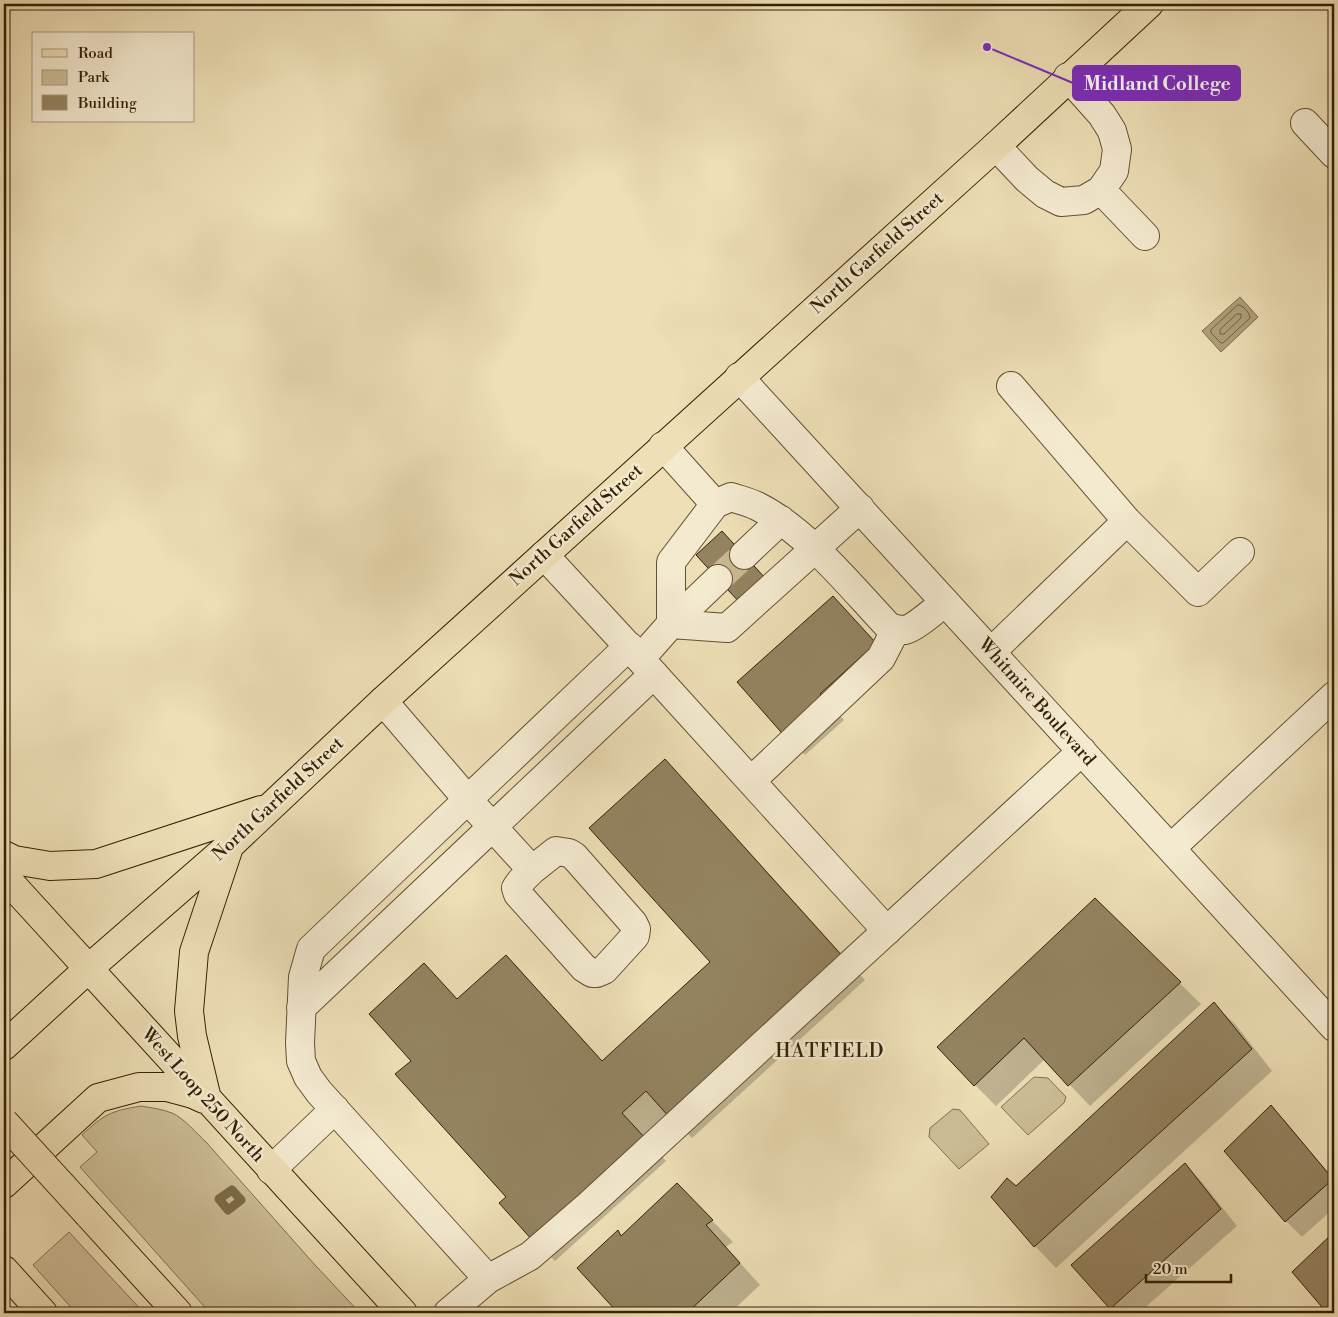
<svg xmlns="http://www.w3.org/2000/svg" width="1338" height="1317" font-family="'Libre Bodoni',serif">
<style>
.green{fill:#cebf98;stroke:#80704e}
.water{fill:#ae9e79;stroke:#7d6c4a}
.shadow{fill:#0003}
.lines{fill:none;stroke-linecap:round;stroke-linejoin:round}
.shore{stroke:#705f3e;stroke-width:1}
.stream{stroke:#7d6c4a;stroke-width:9}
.building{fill:#948361;stroke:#332004}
.minor-tunnel{stroke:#c9b992;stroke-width:28;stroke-dasharray:28 14;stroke-linecap:butt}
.minor-casing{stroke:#625030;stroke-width:30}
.major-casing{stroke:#332004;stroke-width:30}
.highway-casing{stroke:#332004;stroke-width:30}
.minor{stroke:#f4ead0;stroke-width:28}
.major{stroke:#eedfb6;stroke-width:28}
.highway{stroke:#eedfb6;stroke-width:28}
.highway-bridge-casing{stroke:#332004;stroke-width:30;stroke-linecap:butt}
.highway-bridge{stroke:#eedfb6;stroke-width:28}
.labels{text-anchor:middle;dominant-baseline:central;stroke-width:5;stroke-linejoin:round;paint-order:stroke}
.street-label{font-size:18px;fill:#332004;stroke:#f4ead0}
.neighbourhood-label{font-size:19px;letter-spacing:1px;fill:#332004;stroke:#f4ead0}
.leader{fill:none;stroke:#7b2cbf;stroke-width:2}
.callout-dot{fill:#7b2cbf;stroke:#f4ead0;stroke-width:2}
.callout{fill:#7b2cbf;stroke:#7b2cbf;stroke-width:2}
.callout-label{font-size:19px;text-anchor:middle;font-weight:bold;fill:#fff}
</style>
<rect width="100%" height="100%" fill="#eedfb6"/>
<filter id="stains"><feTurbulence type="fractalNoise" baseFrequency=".004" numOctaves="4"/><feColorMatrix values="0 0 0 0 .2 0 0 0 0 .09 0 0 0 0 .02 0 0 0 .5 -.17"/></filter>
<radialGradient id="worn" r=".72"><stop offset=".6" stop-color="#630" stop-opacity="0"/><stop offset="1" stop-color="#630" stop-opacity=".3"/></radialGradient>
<path class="green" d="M1034 1077 1048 1078 1066 1097 1064 1103 1028 1135 1001 1107Z
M141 1106C152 1108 162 1109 172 1113 184 1118 197 1134 206 1142L315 1265 360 1313H210L80 1167 97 1152 82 1135C104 1114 111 1111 141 1106Z
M953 1109 960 1110 989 1144 959 1169 929 1137 930 1128Z
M69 1232 144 1313H76L33 1265Z"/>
<path class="water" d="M1240 297 1258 317 1221 352 1202 331Z"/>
<path class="shadow" d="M833 598 891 660 835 710 844 720 805 755 789 739Z
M665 761 686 782 865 980 692 1138 667 1113 643 1135 666 1161 555 1261 534 1240 508 1197 413 1061 424 965 458 1000 506 956 527 978 603 1062 712 963Z
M1095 900 1201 1004 1090 1106 1045 1059 996 1106 975 1085Z
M1214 1004 1236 1025 1272 1071 1056 1268 1035 1246 992 1197 1016 1188Z
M1271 1107 1287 1123 1334 1180V1208L1302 1237 1286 1221 1226 1151Z
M1185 1165 1201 1181 1237 1226 1139 1313H1115L1073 1265Z
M698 1206 733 1242 726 1247 760 1285 730 1313H620L579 1268 618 1232 623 1237Z
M1334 1234V1313H1328L1293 1272Z"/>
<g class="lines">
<path class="shore" d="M1238 305C1243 305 1250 313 1250 318L1223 343H1221L1211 333V330Z
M1237 314H1241V318L1224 334H1220V330Z"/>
<path class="stream" d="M232 1190 241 1200 228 1210 219 1199Z"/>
</g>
<path class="building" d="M722 531 766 579 740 603 696 555Z
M833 596 876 643 820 694 828 704 788 740 737 682Z
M665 759 845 959 670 1118 646 1091 622 1113 646 1139 533 1241 499 1203 506 1197 395 1074 411 1061 369 1014 424 963 457 999 506 955 602 1061 710 962 589 828Z
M1095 898 1181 982 1068 1086 1024 1038 974 1086 937 1047Z
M1214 1002 1252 1049 1034 1247 991 1197 1007 1178 1016 1186Z
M1271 1105 1333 1179 1285 1222 1224 1151Z
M1185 1163 1221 1209 1110 1309 1071 1265Z
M677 1183 713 1220 706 1225 740 1263 687 1313H618L577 1268 618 1230 621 1236Z
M1334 1232V1313H1327L1292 1272Z"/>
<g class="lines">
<path class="minor-tunnel" d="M718 579 744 555"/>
<g class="minor-casing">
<path id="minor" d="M1305 123 1334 154
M996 146 1027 179 1045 194 1061 202 1084 200 1101 190 1114 171 1117 149 1112 131 1102 115 1068 77
M1101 190 1145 236
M739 377 1334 1027
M1011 386 1127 521 1198 592 1240 552
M663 446 715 504
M544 555 640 659 887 931
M744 555 781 520
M671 624V562L715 504 731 497C740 500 749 502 757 506 807 531 850 586 889 627 894 629 899 630 905 630 915 628 936 609 945 602
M671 624 718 579
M991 652 1127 521
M640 659 671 624 727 628 860 508
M383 701 468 800 532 870 521 881 516 888 518 894 584 968 592 973H597L604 970 635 936 636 929 633 923 574 856 569 853 556 851 532 870
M751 781 881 658 896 629
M1171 848 1334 696
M301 1008 654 674
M271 1170 335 1109
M488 1279 530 1256 589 1205 1082 751
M448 1313 488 1279 319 1092 308 1077 301 1061 300 1043 303 977 311 949 629 646"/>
</g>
<g class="major-casing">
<path id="major" d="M4 855 14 860 50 866 96 864 261 810
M4 876 403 1313
M4 1046 88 969 229 846 383 701 996 146 1149 4
M207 1099 192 1036 189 1011 194 952 229 847
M4 1184 98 1098 139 1087H167L193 1094 204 1099"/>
</g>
<g class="highway-casing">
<path id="highway" d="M88 1214 178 1313
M4 1270 43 1313"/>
</g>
<use href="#minor" class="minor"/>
<use href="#major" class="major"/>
<use href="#highway" class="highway"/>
<g class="highway-bridge-casing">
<path id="highway-bridge" d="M4 1122 88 1214"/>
</g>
<use href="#highway-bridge" class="highway-bridge"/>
</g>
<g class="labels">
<g class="street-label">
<text transform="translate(877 253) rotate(-42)">North Garfield Street</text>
<text transform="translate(576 525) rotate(-42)">North Garfield Street</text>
<text transform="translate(1037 702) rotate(48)">Whitmire Boulevard</text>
<text transform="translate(278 799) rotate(-43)">North Garfield Street</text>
<text transform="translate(203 1095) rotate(48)">West Loop 250 North</text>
</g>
<g class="neighbourhood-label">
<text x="830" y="1051">HATFIELD</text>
</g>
</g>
<path class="leader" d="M987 47L1073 83"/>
<circle class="callout-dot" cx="987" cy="47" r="5"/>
<rect class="callout" x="1073" y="66" width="167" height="34" rx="5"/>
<g class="callout-label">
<text x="1157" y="90">Midland College</text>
</g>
<rect width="1338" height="1317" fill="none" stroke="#eedfb6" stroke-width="20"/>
<rect x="5" y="5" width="1328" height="1307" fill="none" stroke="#332004" stroke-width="2.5"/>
<rect x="10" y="10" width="1318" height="1297" fill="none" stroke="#332004"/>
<rect x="32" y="32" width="162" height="90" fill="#f4ead0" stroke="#a7997e"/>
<rect x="42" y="49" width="25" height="8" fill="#eedfb6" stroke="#a7997e"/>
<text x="78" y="58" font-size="15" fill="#332004">Road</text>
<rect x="42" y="70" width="25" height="15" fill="#cebf98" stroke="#a7997e"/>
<text x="78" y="82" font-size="15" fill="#332004">Park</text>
<rect x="42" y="95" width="25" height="15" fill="#948361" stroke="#a7997e"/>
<text x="78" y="108" font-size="15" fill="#332004">Building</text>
<path d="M1146 1274v8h85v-8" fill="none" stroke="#332004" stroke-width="2.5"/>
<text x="1153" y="1274" font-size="15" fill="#332004" stroke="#f4ead0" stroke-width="4" paint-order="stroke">20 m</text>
<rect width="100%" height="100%" filter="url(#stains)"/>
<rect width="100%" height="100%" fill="url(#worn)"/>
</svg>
